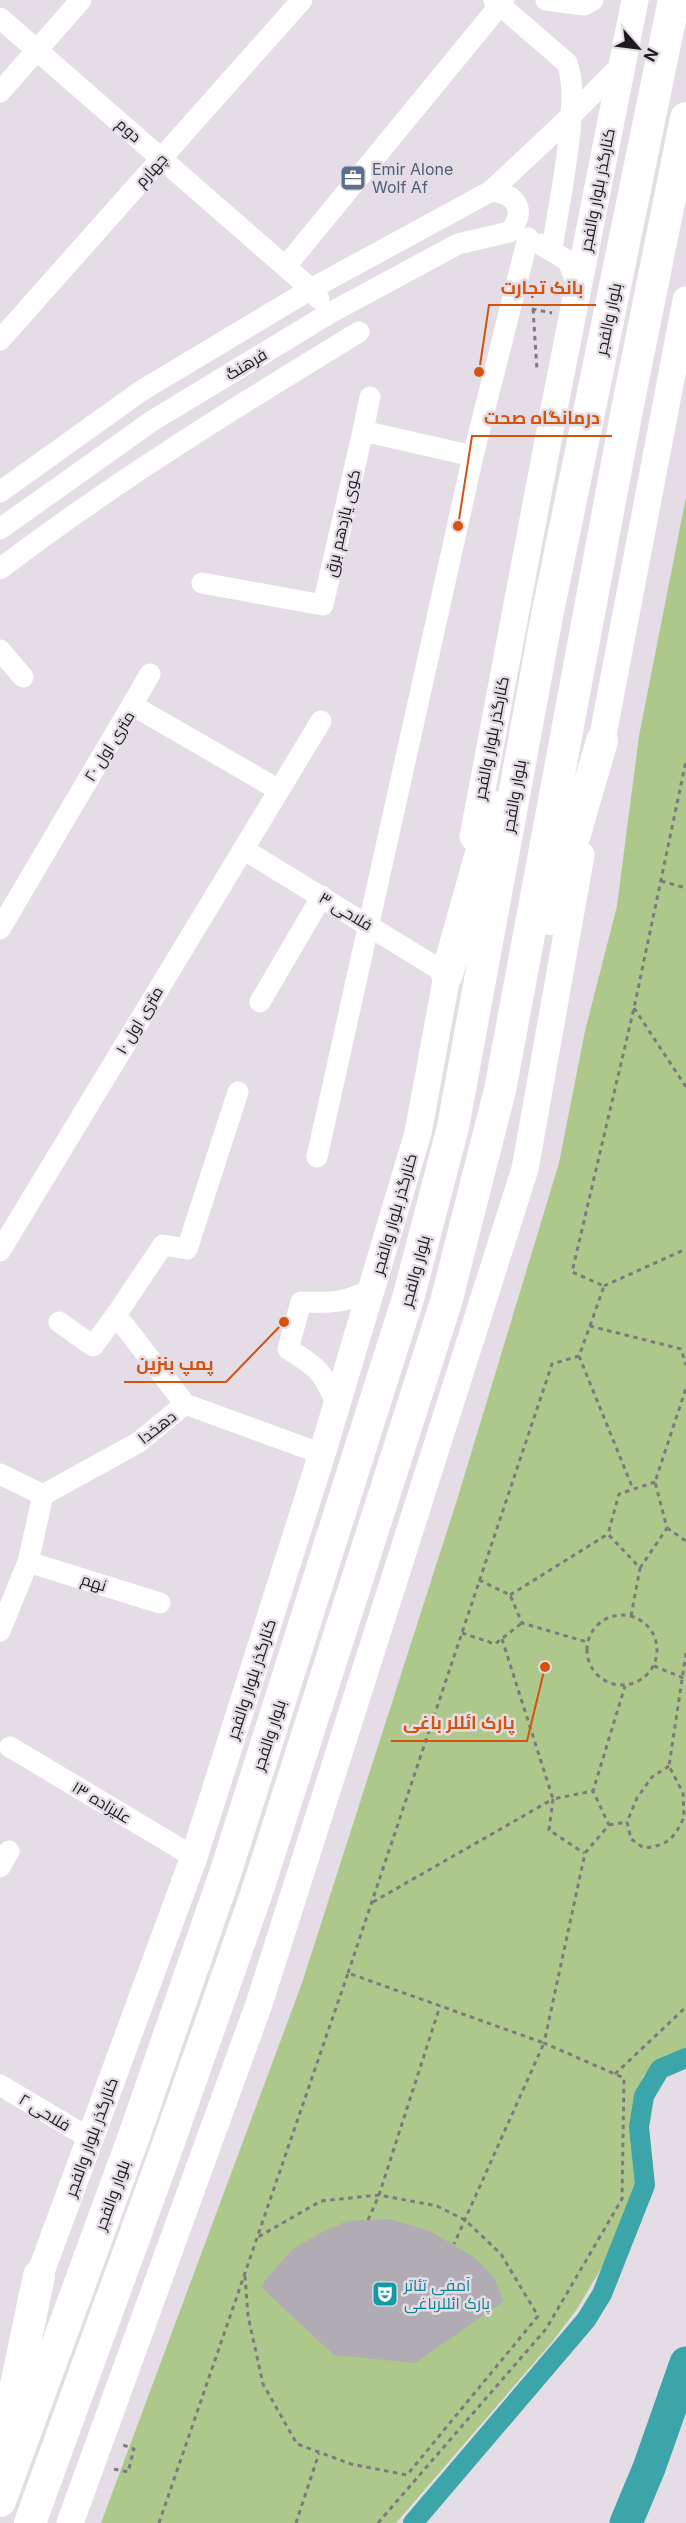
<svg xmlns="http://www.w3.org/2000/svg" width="686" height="2523" font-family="Inter,Cairo,sans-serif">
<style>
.green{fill:#aec78b}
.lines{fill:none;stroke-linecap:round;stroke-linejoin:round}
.canal{stroke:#3ca5aa;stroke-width:20}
.river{stroke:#3ca5aa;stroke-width:33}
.building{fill:#b1abb4}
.path{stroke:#7e797f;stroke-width:3;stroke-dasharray:4.5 4.5;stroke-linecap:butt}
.minor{stroke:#fff;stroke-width:21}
.major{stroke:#fff;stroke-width:27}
.highway{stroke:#fff;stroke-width:32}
.labels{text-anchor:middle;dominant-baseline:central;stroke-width:5;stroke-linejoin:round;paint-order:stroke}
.street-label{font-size:16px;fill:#1c1a1d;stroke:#e4dde6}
.service-label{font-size:16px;fill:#4e5e75;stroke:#e4dde6;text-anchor:start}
.culture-label{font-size:16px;fill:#0d838f;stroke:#e4dde6;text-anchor:start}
.leader{fill:none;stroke:#d4530e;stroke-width:2}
.callout-dot{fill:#d4530e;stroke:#e4dde6;stroke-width:2}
.callout-label{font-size:18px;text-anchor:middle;font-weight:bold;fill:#d4530e;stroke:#e4dde6;stroke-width:5;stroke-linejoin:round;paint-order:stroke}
</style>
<rect width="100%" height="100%" fill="#e4dde6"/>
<path class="green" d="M686 497V2048L643 2076 635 2104 634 2128 639 2170 634 2205 605 2262 577 2309 552 2342 396 2523H101L302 1983 457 1500 559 1163 585 1031 617 906 639 736Z"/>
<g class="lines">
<path class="canal" d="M413 2523 586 2320 602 2294 645 2185 639 2127 644 2096 660 2069 686 2058"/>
<path class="river" d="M626 2523 649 2468 686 2363"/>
</g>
<path class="building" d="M389 2219 430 2231 475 2258 494 2278 504 2301 415 2363 334 2355 262 2288 265 2280 294 2248 328 2229 348 2221Z"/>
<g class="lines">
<path class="path" d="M532 309 552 313
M533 309 537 370
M661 881 686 888
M634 1008 686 1087
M604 1286 686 1249
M590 1326 604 1286 572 1272 634 1008 686 761
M579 1356 633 1489
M655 1482 619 1494 608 1534 640 1568 667 1528 655 1482 686 1388
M667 1528 686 1541
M479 1580 510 1595 522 1623 587 1642
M510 1595 608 1534
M587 1650a35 35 0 1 1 70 0a35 35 0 1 1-70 0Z
M631 1616 640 1568
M462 1633 495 1644 522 1623
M502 1639 553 1799 593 1791 625 1686
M686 1653 669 1766 683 1793 684 1817 686 1816
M654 1666 686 1679
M669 1766 652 1777 637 1798 627 1822 631 1839 644 1848C668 1845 674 1839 684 1817
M553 1799 549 1830 584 1853
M609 1825 627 1822
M373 1902 553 1799
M348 1973 552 1364 579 1356 590 1326 681 1349 686 1365
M615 2074 686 2007
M368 2220 379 2195 440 2006
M245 2276 248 2316 263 2384 297 2444 351 2464 407 2475 538 2316 501 2254 465 2220 437 2206 379 2195 321 2201 258 2237
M114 2469 128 2472 134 2449 123 2445
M159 2523 348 1973 544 2043 454 2244
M296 2523 319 2453
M378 2523 546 2329 622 2199 624 2078 544 2043 585 1853 609 1825 593 1791"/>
<path class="minor" d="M494 0 567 63C582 99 558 207 552 249
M546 0 584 5 593 0
M0 18 311 289 319 299
M0 92 81 0
M491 191C516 193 528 211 509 232
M540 244 568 261 578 286
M286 266 504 0
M0 340 302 0
M363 431 370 397
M0 492 141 391 311 289 491 191 572 115 622 64
M0 529 152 421 330 313 458 244 509 232
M0 569C114 482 236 407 359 332
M202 583 323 605 363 431 473 456
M0 650 23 677
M132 705 150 674
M243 849 447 974
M0 929 132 705 279 790
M260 1002 322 896
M317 1157 473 456 528 238
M0 1251 321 721
M59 1322 93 1346 116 1315
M336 1403C323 1371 317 1367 288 1349L301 1302C333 1303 344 1303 373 1289
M185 1404 116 1315 163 1245 187 1249 238 1092
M0 1474 43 1495 139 1442 185 1404 322 1454
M28 1562 160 1603
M0 1631 28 1562 43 1495
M10 1747 194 1857
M0 1867 9 1851
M0 2085 91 2139"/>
<path class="major" d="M598 761 686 300
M473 837 555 404 635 0
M32 2296 194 1857 322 1454 418 1133 451 954
M70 2523 259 2004 525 1169 581 855"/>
<path class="highway" d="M550 919 602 741
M447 974 494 807
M4 2442 39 2276
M0 2501 134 2136 225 1874 409 1295 453 1127 547 616 674 0
M30 2523 165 2153 256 1895 446 1302 500 1090 627 410 686 118"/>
</g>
<defs>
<g id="office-square" transform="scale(1.35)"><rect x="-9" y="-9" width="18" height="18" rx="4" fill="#5c6f8a" stroke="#e4dde6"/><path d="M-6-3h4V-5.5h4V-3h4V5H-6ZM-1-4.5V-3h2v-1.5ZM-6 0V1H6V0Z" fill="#fff"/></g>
<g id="theatre-square" transform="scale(1.35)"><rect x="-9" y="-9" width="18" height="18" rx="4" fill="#0f9aa8" stroke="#e4dde6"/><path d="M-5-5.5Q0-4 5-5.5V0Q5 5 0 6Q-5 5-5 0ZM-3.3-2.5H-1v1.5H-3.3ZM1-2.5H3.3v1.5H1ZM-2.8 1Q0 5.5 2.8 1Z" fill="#fff"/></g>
</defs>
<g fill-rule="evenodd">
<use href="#office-square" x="353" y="178"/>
<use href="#theatre-square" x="385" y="2294"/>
</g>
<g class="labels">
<g class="street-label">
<text transform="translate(129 130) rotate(41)">دوم</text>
<text transform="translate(151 170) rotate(-48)">چهارم</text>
<text transform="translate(597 190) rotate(-79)">کنارگذر بلوار والفجر</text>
<text transform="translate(608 319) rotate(-78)">بلوار والفجر</text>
<text transform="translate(246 364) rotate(-31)">فرهنگ</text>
<text transform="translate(342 523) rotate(-77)">کوی یازدهم برق</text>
<text transform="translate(491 738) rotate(-79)">کنارگذر بلوار والفجر</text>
<text transform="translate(109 746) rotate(-58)">۲۰ متری اول</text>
<text transform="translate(514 796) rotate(-80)">بلوار والفجر</text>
<text transform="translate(346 911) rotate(31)">فلاحی ۳</text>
<text transform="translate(139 1020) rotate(-59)">۱۰ متری اول</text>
<text transform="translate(394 1214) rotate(-74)">کنارگذر بلوار والفجر</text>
<text transform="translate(415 1271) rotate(-75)">بلوار والفجر</text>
<text transform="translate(157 1427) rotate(-38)">دهخدا</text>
<text transform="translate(94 1582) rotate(18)">نهم</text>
<text transform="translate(251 1679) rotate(-72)">کنارگذر بلوار والفجر</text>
<text transform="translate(269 1735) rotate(-72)">بلوار والفجر</text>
<text transform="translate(102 1802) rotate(31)">۱۳ علیزاده</text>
<text transform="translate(45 2112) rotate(31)">فلاحی ۲</text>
<text transform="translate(91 2137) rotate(-70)">کنارگذر بلوار والفجر</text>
<text transform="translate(112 2195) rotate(-70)">بلوار والفجر</text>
</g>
<g class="service-label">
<text x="372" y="169">Emir Alone<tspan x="372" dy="18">Wolf Af</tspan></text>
</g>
<g class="culture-label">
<text x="404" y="2285">آمفی تئاتر<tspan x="404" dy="18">پارک ائللرباغی</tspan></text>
</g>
</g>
<path class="leader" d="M479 372L489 305H596M458 526L472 436H612M284 1322L226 1382H124M545 1667L527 1741H391"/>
<g class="callout-dot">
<circle cx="479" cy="372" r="6"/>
<circle cx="458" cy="526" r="6"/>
<circle cx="284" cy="1322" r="6"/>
<circle cx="545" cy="1667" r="6"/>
</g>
<g class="callout-label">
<text x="542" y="294">بانک تجارت</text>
<text x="542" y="424">درمانگاه صحت</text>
<text x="175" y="1370">پمپ بنزین</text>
<text x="459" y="1729">پارک ائللر باغی</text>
</g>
<g transform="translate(638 48) rotate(118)" stroke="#e4dde6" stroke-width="4.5" paint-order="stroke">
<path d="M0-4.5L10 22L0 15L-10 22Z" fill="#1c1a1d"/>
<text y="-9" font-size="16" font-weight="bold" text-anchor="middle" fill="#1c1a1d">N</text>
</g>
</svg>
